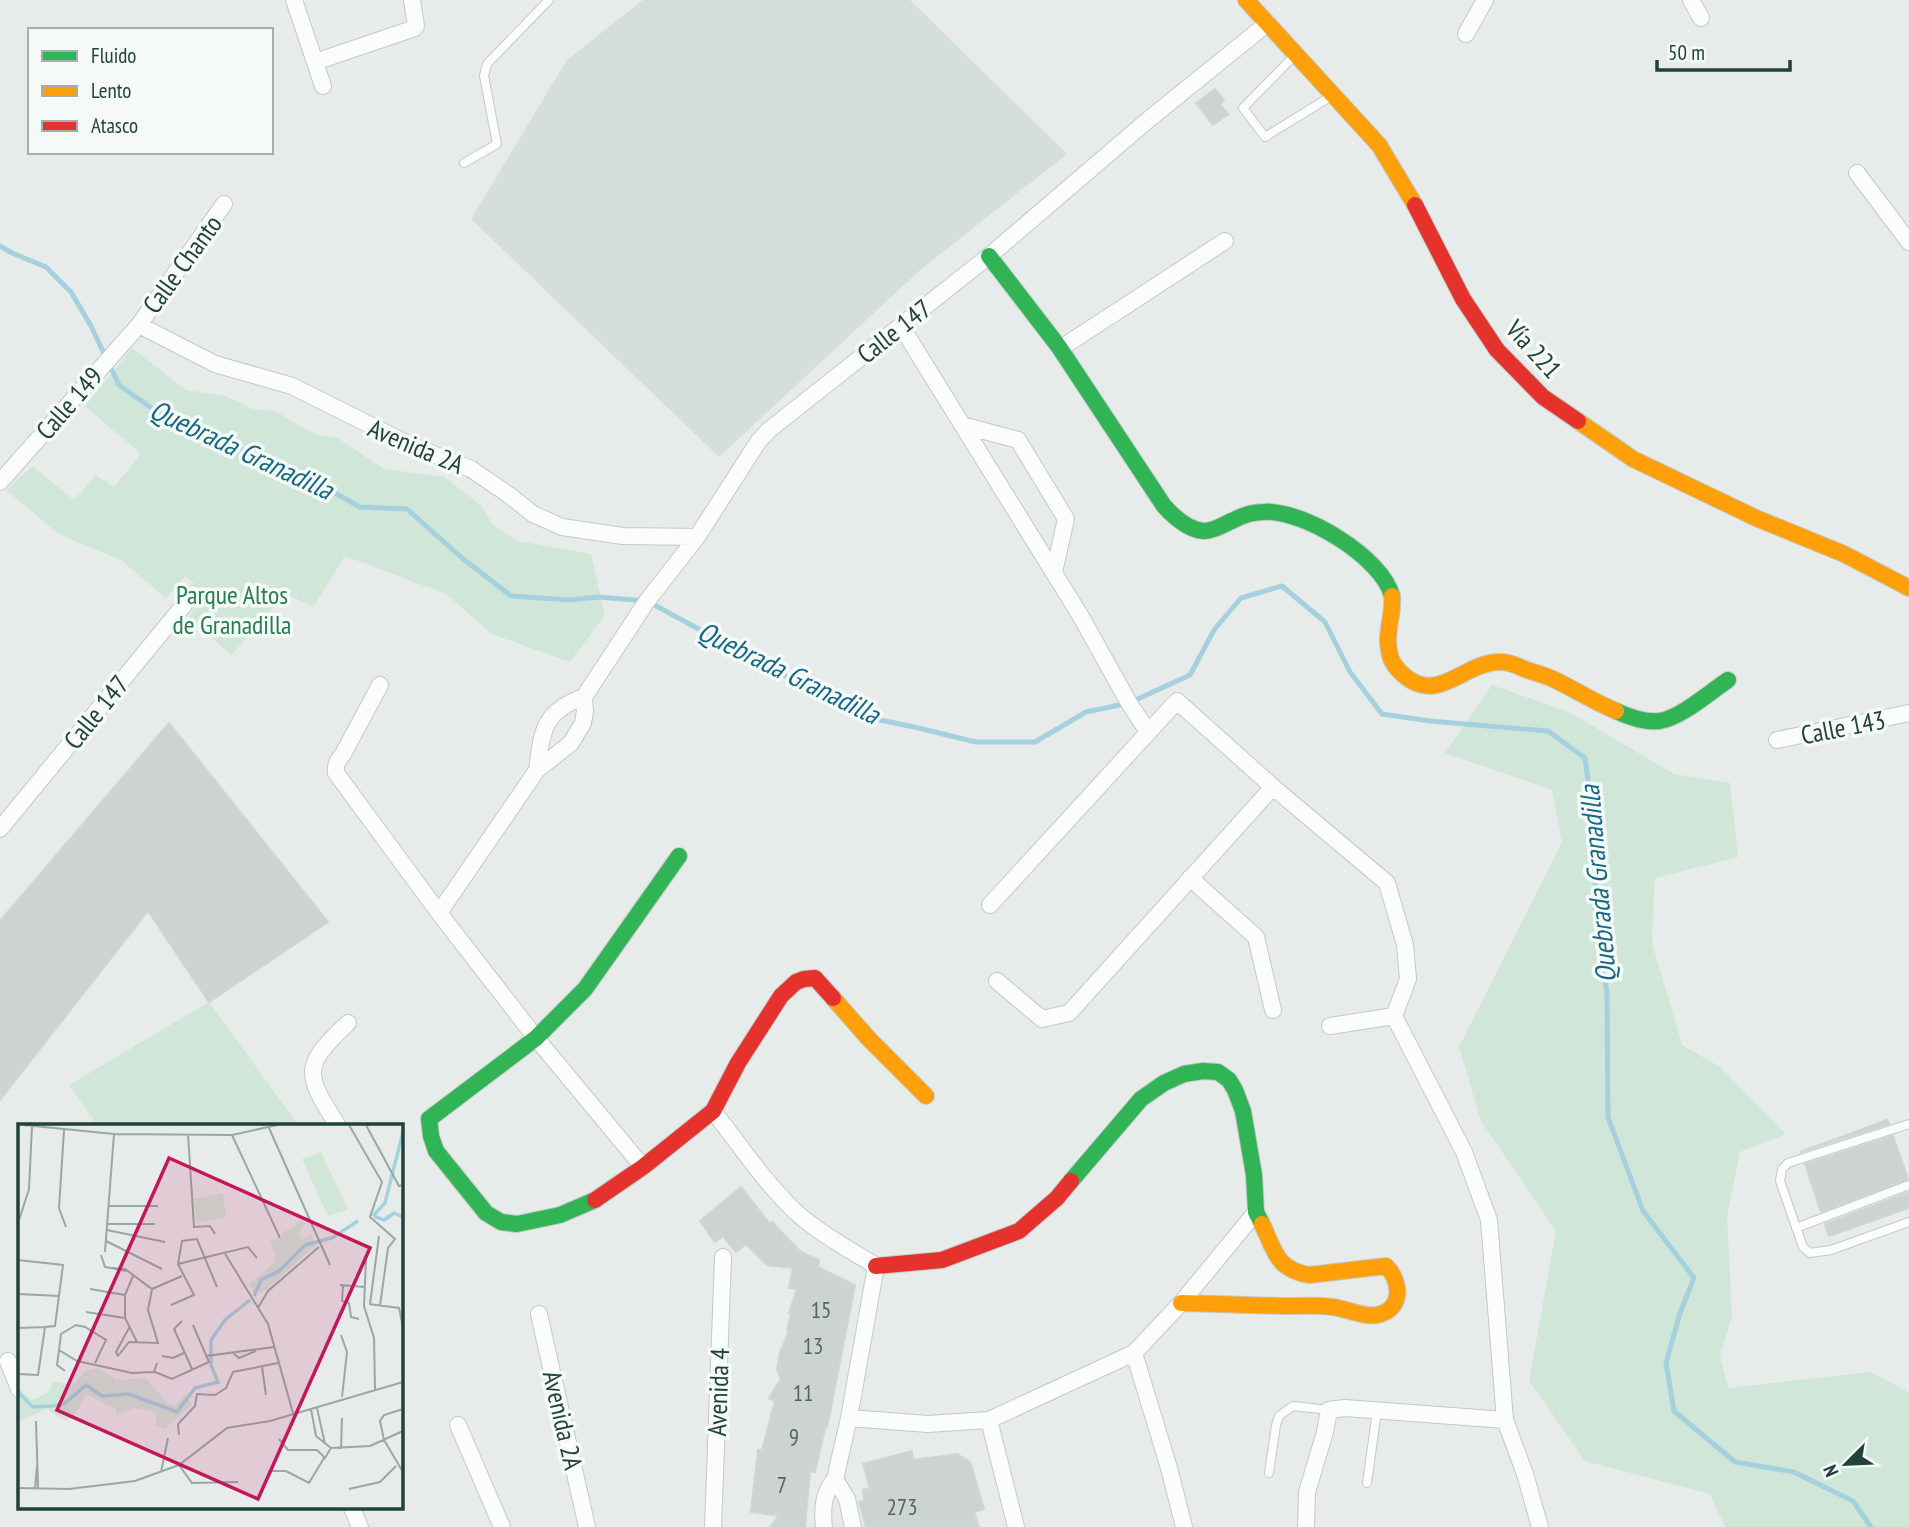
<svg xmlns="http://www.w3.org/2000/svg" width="1909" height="1527" font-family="'PT Sans Narrow',sans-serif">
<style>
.built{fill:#d4deda}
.green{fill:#cfe6d8}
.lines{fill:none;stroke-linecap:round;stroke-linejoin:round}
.stream{stroke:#a4d1dd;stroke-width:5}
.building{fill:#cdd3d1;stroke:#cfd5d3;stroke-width:2}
.lane-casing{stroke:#c4c9c7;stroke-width:10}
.street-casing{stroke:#c4c9c7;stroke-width:18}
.fast-casing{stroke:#c2cac7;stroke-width:18}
.slow-casing{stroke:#c2cac7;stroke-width:18}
.jam-casing{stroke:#c2cac7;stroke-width:18}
.lane{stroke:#fbfcfc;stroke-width:8}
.street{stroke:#fbfcfc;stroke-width:16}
.fast{stroke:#30b455;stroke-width:16}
.slow{stroke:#ff9f0a;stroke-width:16}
.jam{stroke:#e5322d;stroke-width:16}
.labels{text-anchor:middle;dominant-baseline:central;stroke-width:7;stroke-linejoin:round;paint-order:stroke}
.number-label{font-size:23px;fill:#4d6762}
.street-label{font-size:26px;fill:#21423c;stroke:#f5faf8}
.park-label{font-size:26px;fill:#287d50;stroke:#f5faf8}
.water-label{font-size:28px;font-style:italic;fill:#156884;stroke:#f5faf8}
.inset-river{fill:none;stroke:#a4d1dd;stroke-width:3.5}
.inset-road{fill:none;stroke:#98a8a4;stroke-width:2}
.view{fill:#c2185b;fill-opacity:0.15;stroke:#c2185b;stroke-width:3.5}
.inset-edge{fill:none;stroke:#21423c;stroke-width:3.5}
</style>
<rect width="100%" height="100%" fill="#e7ecea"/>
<path class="built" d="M643 0H910L1067 154 919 271 719 457 471 219 567 60Z"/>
<path class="green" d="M132 348 186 390 226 396 253 409 275 411 314 434 337 438 384 469 444 477 481 505 493 525 518 541 591 554 605 615 570 662 492 634 446 594 345 556 313 607 286 594 231 655 189 617 205 593 185 576 166 598 122 561 59 534 6 490 33 466 74 500 96 475 114 487 141 454 85 406Z
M1492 685 1569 712 1674 774 1730 783 1738 857 1655 878 1652 943 1682 1045 1720 1067 1786 1134 1740 1152 1727 1216 1732 1316 1720 1355 1728 1388 1870 1372 1909 1392V1527H1725L1710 1494 1585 1461 1529 1381 1556 1231 1481 1121 1459 1047 1562 842 1552 790 1445 753Z
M209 1002 299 1126H98L69 1085Z"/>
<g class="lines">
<path class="stream" d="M0 246 12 253 46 267 71 292 91 326 119 385 167 419 224 443 285 465 360 507 407 509 462 558 511 596 569 600 598 597 647 601 804 686 865 717 914 727 976 742H1035L1086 712 1129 703 1190 675 1214 630 1241 598 1282 586 1325 622 1350 672 1382 714 1430 721 1548 731 1585 758 1597 844 1595 907 1607 994 1608 1117 1643 1211 1694 1278 1680 1313 1666 1363 1674 1411 1735 1462 1794 1472 1853 1501 1871 1527"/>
</g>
<path class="building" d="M1215 89 1224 100 1220 104 1228 114 1213 125 1196 103Z
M169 723 328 922 209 1002 148 911 0 1100V921Z
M1887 1120 1889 1124 1801 1152H1800Z
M1893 1136 1908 1179 1821 1212 1805 1164Z
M741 1187 770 1224 772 1222 801 1252 819 1260 818 1267 855 1285 827 1428H825L815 1472 810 1471 805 1527H770L779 1516 751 1512 758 1450H762L775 1401 769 1398 781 1379 777 1370 780 1352 789 1331 787 1330 791 1315 789 1313 797 1289 789 1288 793 1268 767 1265 746 1244 736 1252 723 1236 715 1242 700 1221Z
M1909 1192V1208L1829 1236 1825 1224Z
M912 1451 913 1460 957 1454 970 1462 984 1509 974 1512 979 1527H866L859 1502 864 1500 863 1490 870 1488 863 1464Z"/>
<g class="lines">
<g class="lane-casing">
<path id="lane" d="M1294 56 1243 108 1265 137 1330 97
M464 163 497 144 484 76 487 64 549 0
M1909 1124 1788 1163 1782 1169 1780 1181 1803 1247 1810 1253 1831 1250 1909 1222
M1796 1228 1909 1185
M1269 1473 1276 1425 1279 1416 1293 1406 1329 1410
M1367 1483 1377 1411"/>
</g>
<g class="street-casing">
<path id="street" d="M294 0 323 86
M1691 0 1701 18
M1466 34 1485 0
M315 62 415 28 416 26 412 0
M1857 173 1909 242
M139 325 215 364 292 386 406 443 471 469 509 495 533 514 562 527 623 536 697 537
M901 326 1080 615 1129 703 1148 732
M1061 348 1225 241
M962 425 1018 440 1066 519 1054 572
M0 482 139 325 224 204
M380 685 343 754C338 760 335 764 336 773L439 913 536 1038 643 1167
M584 697 647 601 697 537 758 442 769 430 989 256 1148 120 1268 23
M1777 740 1909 713
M537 770C542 731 543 711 584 697
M0 829 193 594
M1190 878 1256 937 1273 1010
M990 905 1177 701 1273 787 1387 883 1405 945 1408 979 1394 1016
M439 913 537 770 571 743 583 723 585 711 584 697
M997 981 1042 1019 1069 1013 1273 787
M1330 1026 1394 1016 1464 1152 1489 1220 1505 1420 1525 1474 1540 1527
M713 1111C740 1145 766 1185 799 1215 822 1235 850 1250 876 1266L849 1418 835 1479C823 1493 822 1509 824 1527
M338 1126C305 1074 301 1067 348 1023
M539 1314 587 1527
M1134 1353 1169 1468 1184 1527
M8 1361 19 1389
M849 1418 928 1424 989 1420 1134 1353 1181 1303 1256 1212
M989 1420 1016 1527
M458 1425 502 1527
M835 1479 847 1499 853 1527
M352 1508 360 1527
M713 1527 723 1257
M1306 1527 1307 1492 1325 1432 1329 1410 1345 1408 1505 1420"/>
</g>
<g class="fast-casing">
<path id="fast" d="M989 256 1059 347 1164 506C1174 517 1188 530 1204 531 1215 531 1224 524 1234 520 1243 515 1254 512 1264 512 1303 509 1383 558 1392 596
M1616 711C1629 717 1645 723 1660 721 1682 717 1710 692 1728 680
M1071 1181 1141 1099 1164 1083 1184 1074 1203 1071 1218 1072 1229 1080 1235 1090 1243 1111 1254 1175 1256 1212 1262 1224
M595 1200 560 1215 517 1224 501 1222 486 1213 436 1151 431 1136 429 1119 536 1038 585 989 679 856"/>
</g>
<g class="slow-casing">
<path id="slow" d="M1246 0 1379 145 1415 205
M1578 421 1633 459 1756 518 1844 554 1909 588
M1392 596C1394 614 1385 632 1389 650 1390 661 1397 670 1406 677 1440 704 1466 660 1502 662 1511 662 1519 667 1527 670 1536 673 1545 675 1553 679 1574 689 1594 702 1616 711
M833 998 869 1039 926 1096
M1181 1303C1215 1304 1250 1305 1284 1306 1300 1306 1317 1305 1333 1307 1348 1309 1367 1319 1381 1314 1404 1306 1400 1280 1386 1266L1309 1275C1276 1269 1275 1251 1262 1224"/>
</g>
<g class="jam-casing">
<path id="jam" d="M1415 205 1463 299 1497 350 1543 397 1578 421
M595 1200 643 1167 713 1111 738 1063 781 996 796 982 804 979 815 978 833 998
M876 1266 942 1260 1019 1231 1057 1198 1071 1181"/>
</g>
<use href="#lane" class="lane"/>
<use href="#street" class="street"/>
<use href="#fast" class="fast"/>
<use href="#slow" class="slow"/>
<use href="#jam" class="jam"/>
</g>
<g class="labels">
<g class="number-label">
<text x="821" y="1309">15</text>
<text x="813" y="1345">13</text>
<text x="803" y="1392">11</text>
<text x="794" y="1436">9</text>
<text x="782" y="1484">7</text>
<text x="902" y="1506">273</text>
</g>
<g class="street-label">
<text transform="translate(182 264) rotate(-54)">Calle Chanto</text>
<text transform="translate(894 331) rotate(-38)">Calle 147</text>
<text transform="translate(1534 349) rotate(48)">Vía 221</text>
<text transform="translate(69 403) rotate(-49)">Calle 149</text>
<text transform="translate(416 446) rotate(23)">Avenida 2A</text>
<text transform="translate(96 712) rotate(-51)">Calle 147</text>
<text transform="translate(1843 727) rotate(-11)">Calle 143</text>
<text transform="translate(718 1392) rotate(-88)">Avenida 4</text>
<text transform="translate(563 1420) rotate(77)">Avenida 2A</text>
</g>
<g class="park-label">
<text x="232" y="594">Parque Altos<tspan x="232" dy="30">de Granadilla</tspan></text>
</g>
<g class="water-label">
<text transform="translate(242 449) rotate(25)">Quebrada Granadilla</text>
<text transform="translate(789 672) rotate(26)">Quebrada Granadilla</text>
<text transform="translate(1597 884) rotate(-95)">Quebrada Granadilla</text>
</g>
</g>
<g transform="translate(18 1124)">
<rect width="385" height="385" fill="#e7ecea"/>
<path d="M303 28 330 85 310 92 284 35ZM205 69 208 93 178 99 176 75ZM287 96 281 111 284 116 293 111 298 121 244 169 235 167 231 160 258 137 252 116 265 114 263 110ZM80 244 99 256 128 254 150 280 157 282 168 270 174 280 147 305 137 302 139 290 131 286 116 284 98 292V285L68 270 55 294 47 297 28 285 0 298V263L12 275H18L32 267 34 257 55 261 67 247Z" fill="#cfe6d8"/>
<path class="inset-river" d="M355 92 367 79 385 8M356 92 366 96 376 89 385 93M236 172 243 156 261 147 287 121 314 114 340 97M0 268 15 283 34 282 46 280 68 261 84 272 111 270 159 288 177 264 200 258 193 241V216L207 196 232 176"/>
<path class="inset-road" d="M6 1 96 10 214 11 259 1M331 1 364 58 352 93 377 115 370 124 362 182M348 1 381 62 385 61M251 4 312 141M46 6 41 84 48 103M170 10 176 103 192 102 197 110M214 11 262 114M90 82H140M1 96 11 65 14 2M89 100H137M89 106 147 118M88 117 144 145M87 128 96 10M206 128 250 200 275 289M83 131 87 143 108 147M348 135 346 182 356 214 357 265M0 136 45 141 37 202 27 203 20 251 0 250M160 140 230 123 239 134M94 144 107 145 134 165 164 152M115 152 107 171V194L119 218M322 161 347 163M325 162 324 177 331 179 333 193 341 195M72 165 107 171M0 170 41 172M351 180 381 184 385 203M352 180 361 112M153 181 176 171 160 140 164 117 179 115 199 163M240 184 250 167 301 123M68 188 107 194M164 197 156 205 174 245M0 204 27 203M323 211 329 228 324 273M41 226 39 241 47 247M215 229 221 234 238 227M100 232 111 218 140 219 130 186 134 165M100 232 98 228 111 204M144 232 155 234 166 229M188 232 256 223M77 239 88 216 67 203 58 201 43 210 41 226 59 237 114 249 136 248 139 239M244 243 248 271M137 248 154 255 191 238 175 201M299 284 307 320M293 285 298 312 313 324 352 322 385 307M385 285 366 291 362 297 366 316 385 348M18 297 20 364M161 311 160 300 177 282 179 270 197 271 208 264 215 248 260 239M261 315 270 326H299L307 334 313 324M323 325 324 294M161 341 174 359 220 358M250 347H268L291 359 306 334M143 348 150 314M0 364 51 365 117 357 161 341 209 304 252 297 385 258M17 364 19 342M331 365 362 358 378 342"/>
<path class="view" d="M151 34 352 124 240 375 39 286Z"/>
<rect width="385" height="385" class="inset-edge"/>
</g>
<rect x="28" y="28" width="245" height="126" fill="#f5faf8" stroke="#a0b0ad" stroke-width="2"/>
<rect x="42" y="51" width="35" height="10" fill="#30b455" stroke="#a0b0ad" stroke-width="2"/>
<text x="91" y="63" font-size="21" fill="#21423c">Fluido</text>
<rect x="42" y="86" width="35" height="10" fill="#ff9f0a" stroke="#a0b0ad" stroke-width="2"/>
<text x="91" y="98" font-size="21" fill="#21423c">Lento</text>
<rect x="42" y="121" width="35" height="10" fill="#e5322d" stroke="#a0b0ad" stroke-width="2"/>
<text x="91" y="133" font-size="21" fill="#21423c">Atasco</text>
<g transform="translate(1846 1464) rotate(246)" stroke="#f5faf8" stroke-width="5" paint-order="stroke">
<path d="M0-5L12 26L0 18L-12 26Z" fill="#21423c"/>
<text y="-10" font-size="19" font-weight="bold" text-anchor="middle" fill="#21423c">N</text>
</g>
<path d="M1657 60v10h133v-10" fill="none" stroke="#21423c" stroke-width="3.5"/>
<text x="1668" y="60" font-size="21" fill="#21423c" stroke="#f5faf8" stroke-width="5" paint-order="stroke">50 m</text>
</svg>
